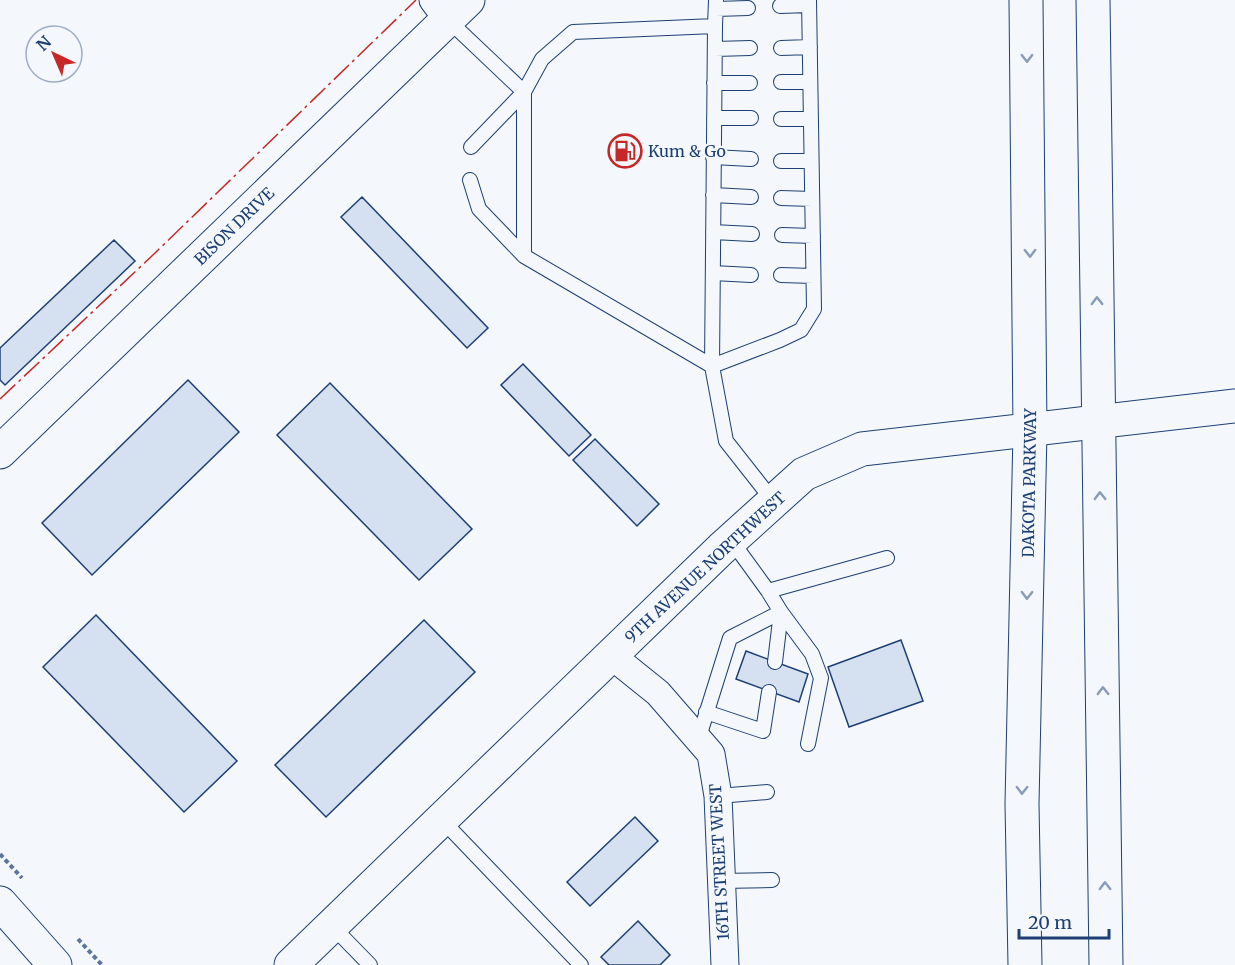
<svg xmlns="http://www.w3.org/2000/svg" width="1235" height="965" font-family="Merriweather,serif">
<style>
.building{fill:#d5e0f0;stroke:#1d3f73;stroke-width:1.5}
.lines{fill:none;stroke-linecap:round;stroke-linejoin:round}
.service-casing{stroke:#1d3f73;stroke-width:16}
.minor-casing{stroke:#1d3f73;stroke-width:29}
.tertiary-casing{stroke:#1d3f73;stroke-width:35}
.trunk-casing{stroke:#1d3f73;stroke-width:35}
.path{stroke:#5e769c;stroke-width:4;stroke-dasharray:4.5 3;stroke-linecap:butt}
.service{stroke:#f4f7fb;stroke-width:14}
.minor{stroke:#f4f7fb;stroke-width:27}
.tertiary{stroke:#f4f7fb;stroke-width:33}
.trunk{stroke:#f4f7fb;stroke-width:33}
.power{stroke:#c62828;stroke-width:1.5;stroke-dasharray:21 4.5 3 4.5;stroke-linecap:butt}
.oneway{stroke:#889bb7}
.labels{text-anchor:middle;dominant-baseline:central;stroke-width:4.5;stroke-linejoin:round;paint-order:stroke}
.poi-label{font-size:16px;fill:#1d3f73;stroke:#f4f7fb;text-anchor:start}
.street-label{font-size:16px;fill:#1d3f73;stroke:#f4f7fb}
</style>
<rect width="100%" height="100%" fill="#f4f7fb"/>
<path class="building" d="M362 197 488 328 467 348 341 217Z
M114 240 135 261 5 385 0 380V348Z
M523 364 591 435 569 456 501 385Z
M188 380 239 432 92 575 42 523Z
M330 383 472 529 419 580 277 435Z
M595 439 659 504 637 526 573 460Z
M96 615 237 761 184 812 43 667Z
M424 620 475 672 326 817 275 765Z
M901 640 923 701 849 727 828 667Z
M746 651 808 674 799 702 736 679Z
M635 817 658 841 590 906 567 882Z
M638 921 670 955 660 965H609L601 957Z"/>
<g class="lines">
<g class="service-casing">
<path id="service" d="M780 6 809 5
M716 9 748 8
M448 20 524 92 542 59 573 32 715 26 716 0
M781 48 810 47
M715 49 750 48
M781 82H810
M714 83H750
M524 92V256L712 366 715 26
M714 118H751
M781 119H811
M471 147 524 92
M713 157 751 159
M781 161H811
M470 180 479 209 524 256
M713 195 751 197
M781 198 812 199
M713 232 752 234
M782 235 813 236
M713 273 751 275
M781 275 813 276
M774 502 726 441 712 366 780 340 801 330 814 309 809 0
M731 540 768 591 781 612 775 662
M768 591 887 558
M706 712 763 731 769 692
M698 740 730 638 781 612 812 654 821 678 808 744
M718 796 767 792
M442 820 581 965
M720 881 772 880
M332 926 370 965"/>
</g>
<g class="minor-casing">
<path id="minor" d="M433 0 448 20
M612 656 658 693 711 754 718 796 725 965"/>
</g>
<g class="tertiary-casing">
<path id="tertiary" d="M0 452 468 0
M0 903 55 965
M291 965 721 549 804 474 862 449 1235 406"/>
</g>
<g class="trunk-casing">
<path id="trunk" d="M1093 0 1106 965
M1025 965 1022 804 1030 431 1026 0"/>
</g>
<path class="path" d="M0 854 22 878
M78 939 102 965"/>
<use href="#service" class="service"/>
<use href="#minor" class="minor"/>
<use href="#tertiary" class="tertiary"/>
<use href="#trunk" class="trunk"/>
<path class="power" d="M0 399 154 254 416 0"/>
</g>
<defs><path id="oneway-chevron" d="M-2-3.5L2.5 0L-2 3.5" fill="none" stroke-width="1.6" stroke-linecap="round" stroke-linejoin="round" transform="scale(1.5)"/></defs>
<g class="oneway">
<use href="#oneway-chevron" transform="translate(1027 58) rotate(89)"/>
<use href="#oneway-chevron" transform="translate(1030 253) rotate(89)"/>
<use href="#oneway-chevron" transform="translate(1097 301) rotate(-91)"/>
<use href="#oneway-chevron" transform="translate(1100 496) rotate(-91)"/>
<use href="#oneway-chevron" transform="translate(1027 595) rotate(91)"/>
<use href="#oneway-chevron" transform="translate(1103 691) rotate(-91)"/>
<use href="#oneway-chevron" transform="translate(1022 790) rotate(91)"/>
<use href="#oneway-chevron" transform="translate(1105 886) rotate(-91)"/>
</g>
<defs>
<g id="fuel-ring" transform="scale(1.725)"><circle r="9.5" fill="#f4f7fb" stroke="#c62828" stroke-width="1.5"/><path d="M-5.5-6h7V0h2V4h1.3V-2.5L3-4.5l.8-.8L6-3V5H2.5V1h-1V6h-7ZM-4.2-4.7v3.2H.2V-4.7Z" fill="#c62828"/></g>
</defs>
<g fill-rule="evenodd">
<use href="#fuel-ring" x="625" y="151"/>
</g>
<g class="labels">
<g class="poi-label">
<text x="648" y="151">Kum &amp; Go</text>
</g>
<g class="street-label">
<text transform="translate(234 226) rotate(-44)">BISON DRIVE</text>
<text transform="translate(1029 483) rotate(-89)">DAKOTA PARKWAY</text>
<text transform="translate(705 567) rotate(-43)">9TH AVENUE NORTHWEST</text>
<text transform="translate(719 862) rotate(-93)">16TH STREET WEST</text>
</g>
</g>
<g transform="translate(54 54) rotate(316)"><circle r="28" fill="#f4f7fb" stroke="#9eadc5" stroke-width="1.5"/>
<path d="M0-4.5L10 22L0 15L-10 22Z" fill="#c62828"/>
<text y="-9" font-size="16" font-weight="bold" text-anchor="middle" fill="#1d3f73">N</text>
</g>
<path d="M1019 929v9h90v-9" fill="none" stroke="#1d3f73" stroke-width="3"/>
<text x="1028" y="929" font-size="18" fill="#1d3f73" stroke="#f4f7fb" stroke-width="4.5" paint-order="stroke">20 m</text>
</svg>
